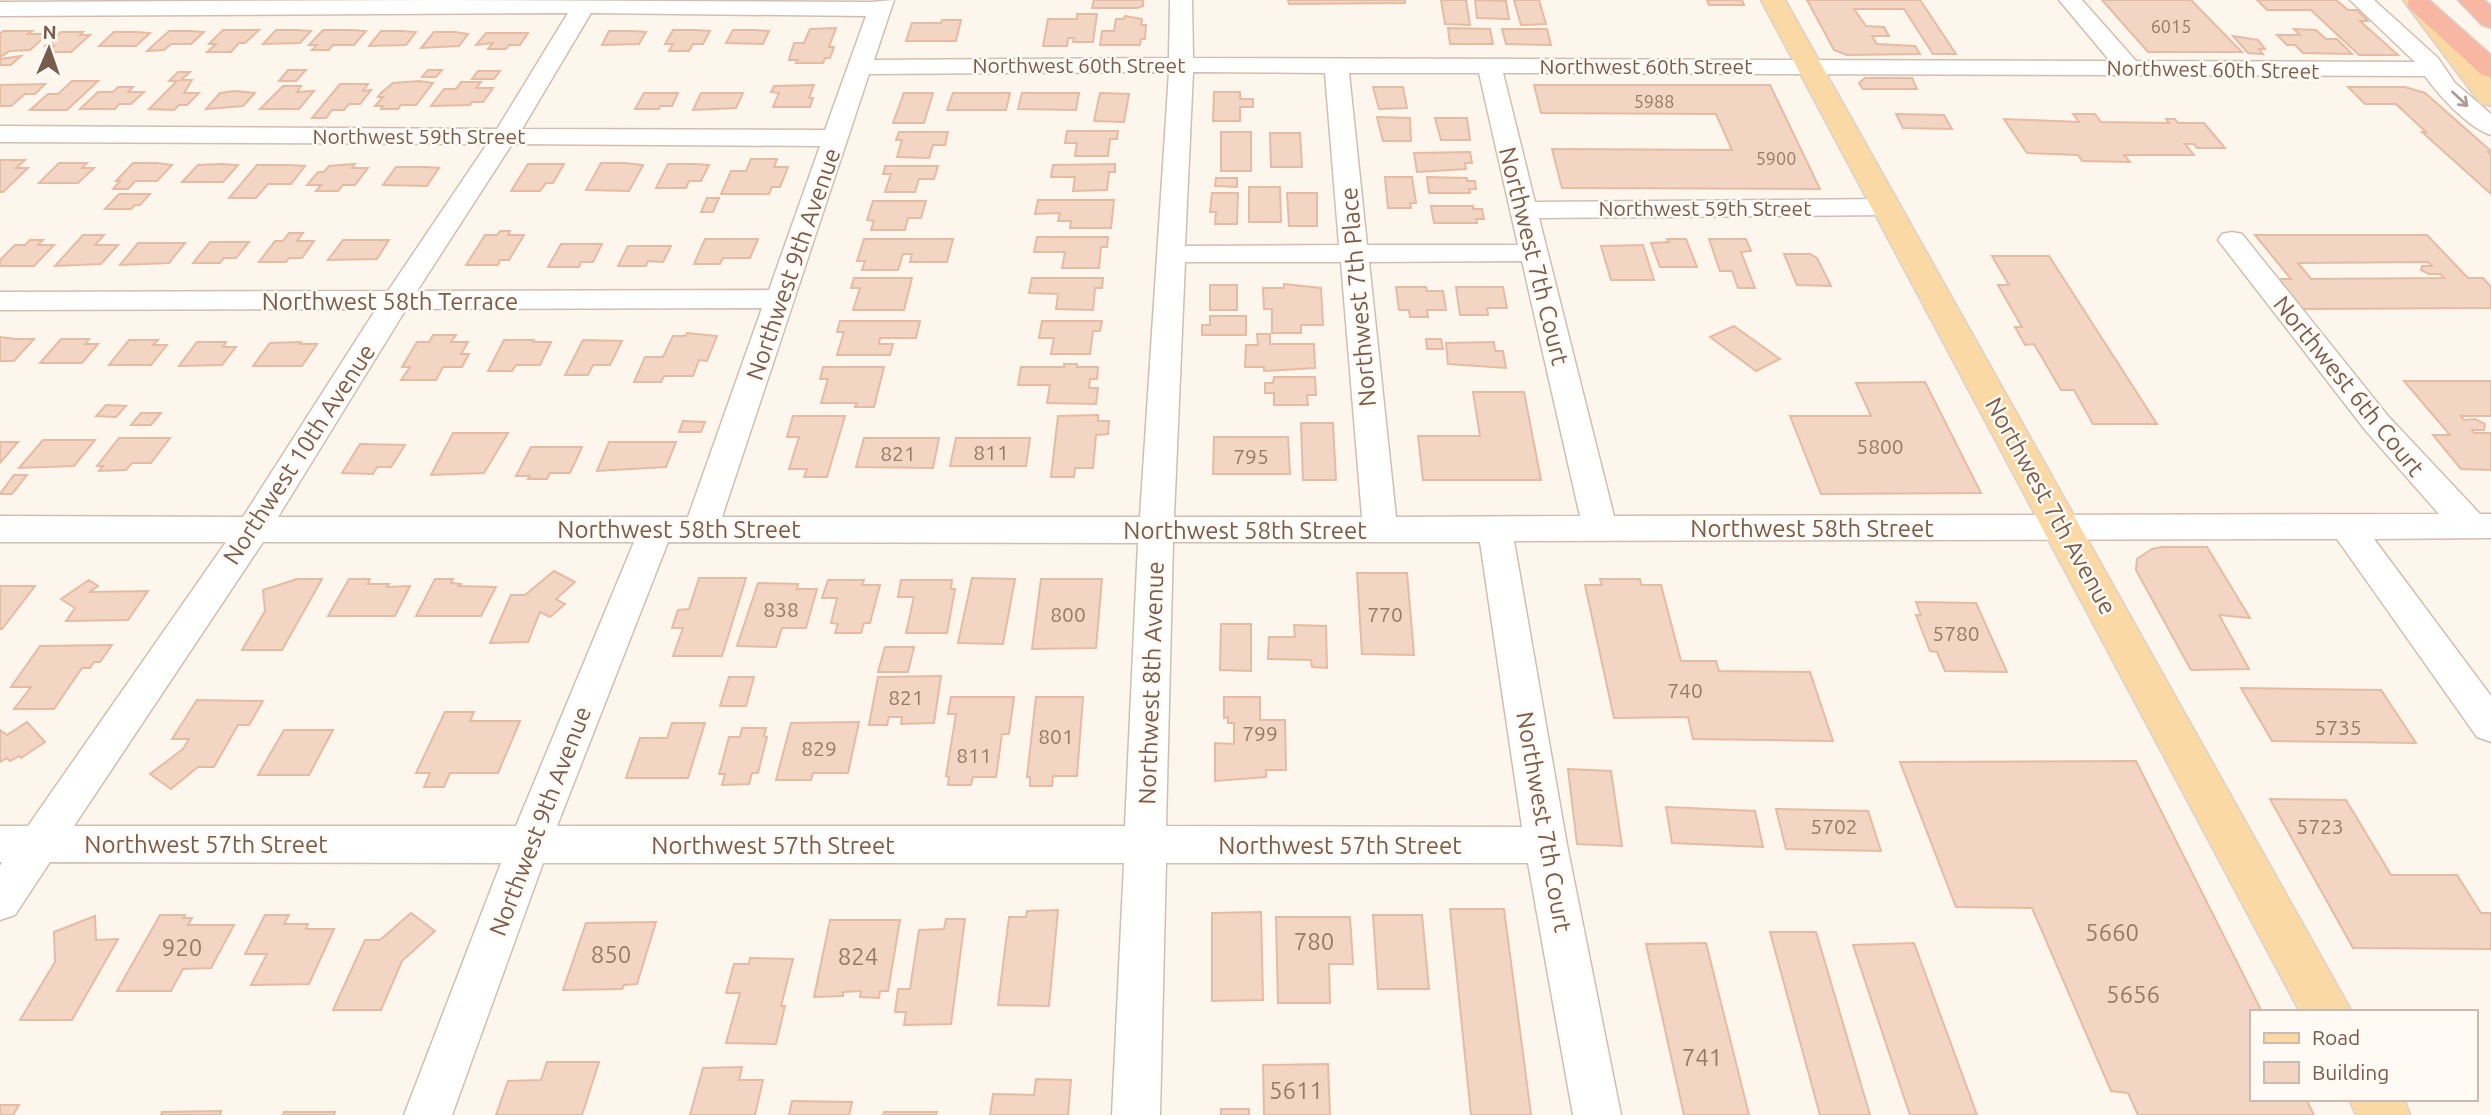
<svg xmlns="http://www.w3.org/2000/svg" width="2491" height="1115" font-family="Ubuntu,sans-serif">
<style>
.building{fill:#f3d5c3;stroke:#e6bba3;stroke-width:2;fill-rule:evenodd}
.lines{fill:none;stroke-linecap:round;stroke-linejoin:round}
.minor-casing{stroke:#d1beb0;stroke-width:3}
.major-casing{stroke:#dad1cd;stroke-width:3}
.highway-casing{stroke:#dad1cd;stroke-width:3}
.minor{fill:#fff;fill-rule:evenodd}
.major{fill:#fbd9a5;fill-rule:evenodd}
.highway{fill:#f7b7a3;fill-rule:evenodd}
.oneway{stroke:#af9d94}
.labels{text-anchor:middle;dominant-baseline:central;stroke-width:5;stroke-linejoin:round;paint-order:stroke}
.far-number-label{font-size:18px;fill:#987a6a}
.far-street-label{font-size:21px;fill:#7a5c4d;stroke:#fffaf3}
.number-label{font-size:21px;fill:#987a6a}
.street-label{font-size:24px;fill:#7a5c4d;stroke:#fffaf3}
.near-number-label{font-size:24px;fill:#987a6a}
</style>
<rect width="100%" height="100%" fill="#fdf6ec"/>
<path class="building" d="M1094 0H1143V6L1137 8H1092Z
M1288 0H1405V3L1289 4Z
M1441 0H1466L1470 25 1445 24Z
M1475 0 1506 1 1509 19 1477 18Z
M1514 0H1539L1546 24 1521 25Z
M1707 0H1742L1744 5H1709Z
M1807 0H1920L1956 54H1933L1904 9H1854L1866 26 1884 27 1889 36H1872L1877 44 1915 46 1920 54 1847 55 1834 50Z
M2102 0H2191L2242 52H2148Z
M2257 0H2336L2348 10H2357L2368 21H2360L2398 55H2359L2311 10H2267Z
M1077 14H1097L1093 42H1073L1074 38H1068L1067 46H1043L1048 19H1077Z
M1125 16 1142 19 1141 25H1146L1145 39H1141L1140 45H1100L1102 31H1114L1116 19H1124Z
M942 20H961L956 41H906L912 23H941Z
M836 28 829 47H834L830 58H825L823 63H796L798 60H789L794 43H804L810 29Z
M1448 28 1490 29 1493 44H1450Z
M1502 29H1547L1551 45 1506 44Z
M2294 29 2316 30 2326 39H2337L2352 54 2303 53 2295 45H2287L2277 35H2300Z
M223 30H259L245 43H239L231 52H207L216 44H209Z
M276 30H297L311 31 300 43 263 44Z
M323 30H351L366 31 354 45H333L329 50H312L317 45H309Z
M673 30H696L710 31 703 44H693L689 51H669L673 44H665Z
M733 30H755L769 31 763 44 726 43Z
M3 31H32L28 34H48L30 50 10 51 0 57V34Z
M169 31H190L204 32 191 44H171L164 50 147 51Z
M381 31H402L416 32 406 45 369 46Z
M609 31H632L646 32 639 44 602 45Z
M61 32H83L80 35H90L71 52H48L54 46H45Z
M114 32H136L150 33 136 46H99Z
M434 32H455L468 34 459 46 421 48Z
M486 33H528L520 45H509L506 49H488L493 43 476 45Z
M2233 36 2258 40 2265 49H2259L2263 54 2248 53Z
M21 56 11 65H0V59Z
M288 70H306L296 81H279Z
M428 70H442L436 77H422Z
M478 71H500L494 79H472Z
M178 72H190L181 80H192L184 93H199L187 105H179L174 110 149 109 177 81H169Z
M1865 78H1912L1917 89H1863L1859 83Z
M72 81H98L67 110H30L48 94H58Z
M419 81 433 83 416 105H401L398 109H381L383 106H375L383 97H378L381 93 393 83Z
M461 82H481L476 88H493L483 102H472L470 105 431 106 444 89H456Z
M45 84 35 94H25L11 106H0V85Z
M340 84H368L363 91 371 90 360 104H349L344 110H332L326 118H312Z
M814 85 809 98H813L810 107H773L779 93 771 92 774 86Z
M1534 85H1770L1820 189 1562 188 1552 149 1732 150 1716 114 1541 113Z
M283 86H301L297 92 314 91 299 109H260Z
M118 87H133L128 92H144L131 104H119L115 109H80L98 92H113Z
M1373 87H1403L1407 108 1379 109Z
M2348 87H2405L2425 93 2491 151 2488 152 2491 155V194L2422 132H2426L2396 104H2365Z
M234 91 255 93 243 106 206 109 220 93Z
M1214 92H1240V99H1253V107H1240V121H1213Z
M644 93H678L672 106H660L659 109H635Z
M701 93H743L736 108 693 110Z
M904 93H933L924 123H893Z
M953 93H1010L1006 110H947Z
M1022 93H1079L1076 110 1018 109Z
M1100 93 1129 94 1124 122 1094 121Z
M1896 114 1944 115 1952 129 1903 128Z
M2073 114H2095L2101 122 2169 123 2166 119H2175L2178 123H2204L2225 148H2197L2194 144H2185L2194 155H2124L2130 162 2082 161 2078 155 2027 153 2004 119 2079 122Z
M1377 117 1410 118 1411 141H1383Z
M1435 118H1467L1470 140H1441Z
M1067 131H1118L1117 139H1110L1108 156H1075L1077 143H1065Z
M899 132H948L945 145H933L929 158 897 157 902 140H896Z
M1221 132H1251V171H1221Z
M1270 133H1300L1302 167H1271Z
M1470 152 1472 163H1465L1466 169 1417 172 1414 153Z
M751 159H777L774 167H788L780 187H772L769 194H721L731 171H746Z
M0 160H25L16 168H28L3 192H0Z
M59 163H87L82 168H94L78 183H39Z
M133 163H157L172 165 157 181H135L128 189H113L120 181H116Z
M601 163H625L643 165 629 191 586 190Z
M222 164 238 165 223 182H182L198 165Z
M355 164 352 168H368L355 185H343L338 191H316L321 185H307L318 172H324L329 166Z
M528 164H564L553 183H546L540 191H511Z
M668 164H694L709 165 701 181H689L686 188H656Z
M1115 164V172H1109L1107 190 1073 191 1075 177H1051L1053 165Z
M257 165H289L305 166 291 184H268L256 198H229Z
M885 166H938L934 179H919L915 192H885L891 174H883Z
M396 167H425L439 168 427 186 383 185Z
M1385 177H1412L1416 203H1410L1411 208H1388Z
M1427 177 1467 178V181H1475L1476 189H1469L1470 193H1429Z
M1216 178H1237V187L1215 186Z
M1249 187H1280L1281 222H1249Z
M1212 193H1238L1237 224H1215L1216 212H1210Z
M1287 193H1317V226H1289Z
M119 194H150L140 205H135L131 209H105Z
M707 198H719L713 212H701Z
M1038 200H1114L1111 228H1070L1071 221H1058L1060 213 1035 214Z
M873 201H926L921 218H908L905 230H871L874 221 867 220Z
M1431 206H1473V209H1482L1484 219H1476L1477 223H1434Z
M500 231H510L508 235H524L509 260H500L498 265H466L485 235H497Z
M289 233H303L297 241H314L302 258H289L286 262H259L275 241H283Z
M83 235H104L95 245H118L101 264 55 266Z
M2255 235H2427L2468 278H2483L2491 287V308L2301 309 2276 279H2291ZM2428 262 2432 266H2422L2421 270 2429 274H2440L2444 278 2311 279 2298 263Z
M1037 237H1108L1107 247H1101L1099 268H1062L1065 252H1034Z
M705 239H758L750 258H723L720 264H694Z
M864 239H953L947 262H910L912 254H903L898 270H862L865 261H857Z
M1667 239H1686L1697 267H1660L1651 243 1669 242Z
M1709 239H1746L1751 251 1741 252 1755 288H1738L1732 271H1720Z
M30 240H43L38 245H54L34 266H0V260L15 245H25Z
M343 240H389L377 259 328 260Z
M210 242H249L236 258H224L220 263H193Z
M138 243H185L169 263 120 265Z
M561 244H602L593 262H581L579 267H548Z
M1643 245 1654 280H1611L1601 246Z
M628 246H671L663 262 648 261 646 266H618Z
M1784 254H1810L1817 258 1831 286 1797 285Z
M1992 256H2049L2157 424H2093L2074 390H2061L2034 344 2025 345 2015 327H2022L1998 285H2009Z
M854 278H912L904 310H853L860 288H851Z
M1032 278H1103L1102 288H1095L1093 310 1056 309 1058 294 1029 293Z
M1284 284 1321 288 1323 325H1301V333H1272V309H1264L1263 288H1284Z
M1210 285H1237V310H1210Z
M1396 287H1426L1427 291H1443L1446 310H1427L1428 317H1410L1409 310H1399Z
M1456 287H1503L1507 308H1487L1488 315H1460Z
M1210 316H1246V335H1202V325H1210Z
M840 321H920L916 338H880L879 344H893L890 355H837L844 332H837Z
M1042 321H1102L1100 331H1093L1090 354H1051L1054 338H1039Z
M1734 326 1780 359 1756 371 1710 337Z
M687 333 717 336 707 361 699 360 693 376H664L661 382H634L645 357H663L673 336H685Z
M1257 334H1270V344H1314L1315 368 1264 371V367H1245L1246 345H1258Z
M433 335H456L451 342H468L461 354H469L462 367H443L436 380H401L410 367H402L417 342H429Z
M0 337 15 339H34L14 361H0Z
M61 339H89L85 344H98L82 363H40Z
M1426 339H1441L1443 349H1427Z
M129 340H158L153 345H167L151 365H109Z
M504 340H534L533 342H551L540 365H516L512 371H488Z
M583 340 622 341 610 365H593L588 375H565Z
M197 342H226L223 347H236L222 365 179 366Z
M301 342 300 344H317L302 366H253L270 343Z
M1494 342 1495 351H1503L1506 368 1448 364 1446 343Z
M1064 364H1077V367H1098L1097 379H1090L1089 388H1098L1096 404 1047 403 1050 385H1018L1021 367H1064Z
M823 367H884L874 407H855L857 403H821L828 379H820Z
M1274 377H1315L1316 395H1307L1308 405H1274V393H1265V383H1273Z
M2404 381H2491V416H2461L2464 420 2475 419 2485 424 2484 430H2472L2474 433H2491V470L2461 469 2433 435H2450Z
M1925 382 1981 493 1821 494 1790 416H1871L1856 383Z
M1473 392H1524L1541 480H1423L1418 436H1480Z
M106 405 126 406 116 417 96 416Z
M141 413H161L151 425H131Z
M1098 415V421H1109L1108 434 1096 435 1093 468H1075L1074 477H1051L1058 416Z
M793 416H845L827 477H804L807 469H789L799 437H787Z
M683 421 705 422 701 432H679Z
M1301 423H1333L1336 480H1303Z
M453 433H508L484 473 431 475Z
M1214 437H1288L1290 474H1213Z
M119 438H170L151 463H132L126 470 99 471 103 466H97Z
M864 438H939L933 468 856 467Z
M956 438H1030L1026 466H950Z
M43 440H95L74 466 19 468Z
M0 442H18L0 463Z
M609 442H676L666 467 597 471Z
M360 444 405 445 391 467H377L373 474 342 473Z
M531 447H582L570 473H550L547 479H528L530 476H516Z
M14 475H27L12 494H0Z
M2162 547H2207L2250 618 2219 615 2249 669 2191 670 2136 570 2137 559 2152 549Z
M554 571 575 582 556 599 565 604 550 617 540 612 528 642 490 643 511 595H525Z
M1357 573H1407L1414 655 1362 654Z
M699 578H746L722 656H673L683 628H672L678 610 689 609Z
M972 578 1015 579 1003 644 958 643Z
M297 579H322L282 650H242L265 611 263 590Z
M349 579H370L368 584H389L387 587 410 586 395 616H328Z
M435 579H453L451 583 461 584 459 586 496 587 481 616H416Z
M1041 579H1102L1096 648 1032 649Z
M1600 579H1640L1641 585H1661L1681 661H1716L1719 671 1810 672 1833 741 1693 739 1688 717 1614 718 1585 585H1602Z
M89 580 98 586 90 592 148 591 128 620 66 621 75 608 61 599Z
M828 580H864L862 585H880L870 623H864L861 633H835L838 624 831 623 837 598H822Z
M901 580H952L951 589H955L947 633H906L914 597H898Z
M758 583 798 584 797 589H817L806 628H782L776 647 737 646Z
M0 586H35L2 629H0Z
M1916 602 1976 603 2007 672 1945 671 1937 652 1930 651 1916 615H1921Z
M1221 624H1251V671L1220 670Z
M1294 625 1326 626 1327 668 1312 667 1311 660 1268 659 1269 637H1295Z
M112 645 100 662H94L90 668H82L54 709H14L31 687H11L40 646Z
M885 647H914L908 672H878Z
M941 676 934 723 901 724 902 717H889L887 725H869L878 677Z
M729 677H754L746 706H720Z
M2241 688 2381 690 2416 743 2272 741Z
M951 697H1014L1009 734H1002L996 777H973L971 785H948L949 777 946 776 956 714H948Z
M1036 697H1083L1077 776H1053L1052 786H1030V777H1027Z
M1224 697H1260V720H1285L1286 770H1266V777L1215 781V743L1234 744V723H1228V717L1224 718Z
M197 700 263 701 249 725H238L214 767H198L171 789 150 774 183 749 189 739H172Z
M445 712H474L470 721H520L498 773H450L444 787H424L430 773H416Z
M27 722 45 742 21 758 19 756 10 761 7 758 0 762V730L7 735Z
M859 722 848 773H813L811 780H776L791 723Z
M672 723H705L688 778H626L640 738H667Z
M742 728H766L764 736 767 737 758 773H752L749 784 722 785 725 774H719L729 737H740Z
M284 730H333L309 775H258Z
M2136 761 2262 1012H2251V1099H2306L2314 1115H2138L2128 1093 2111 1091 2032 908 1956 907 1900 762Z
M1568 769 1611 771 1622 846 1577 844Z
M2270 799 2346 800 2391 875H2457L2481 913H2491V949L2353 948Z
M1666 807 1755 811 1763 847 1672 843Z
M1776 809 1868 811 1881 851 1786 849Z
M1450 909H1504L1531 1115H1471Z
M1058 910 1049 1006 998 1005 1009 917H1026L1027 911Z
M1261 912 1263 1000 1212 1001V913Z
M411 913 435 931 402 961 381 1010H333L365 940H380Z
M160 915H185L183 918H192L188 925H234L211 968 183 969 171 991H117Z
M265 915H289L284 924H308L306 929H334L309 984 251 985 267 954H245Z
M1373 915H1422L1429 989H1378Z
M95 916 96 940 118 939 72 1020H20L55 962 54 932Z
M1276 917H1350L1353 964H1329L1330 1003H1278Z
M946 919H965L951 1024 904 1025 906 1012H895L898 989H910L919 930 944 929Z
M830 920H900L888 991H880L879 998 860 997 861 991 843 992V996L814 997Z
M656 922 637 984 624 985 622 989 563 990 586 923Z
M1770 932H1816L1870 1115H1820Z
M1706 943 1749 1115H1684L1646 944Z
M1914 943 1977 1115H1910L1853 945Z
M750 958 793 959 781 1006H785L776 1044 726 1043 740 993H726L734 964H749Z
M547 1062H599L582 1115H496L508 1081 541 1080Z
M1328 1064 1330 1115H1264L1263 1065Z
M742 1067 739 1080H763L755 1115H690L703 1068Z
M1036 1079 1071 1080 1068 1115H990L993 1094 1034 1095Z
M792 1101 852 1102 849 1115H789Z
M0 1105H19L13 1115H0Z
M1221 1109H1249V1115H1221Z
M221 1111 220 1115H161L162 1112Z
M284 1112H335L334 1115H283Z
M884 1112H937L936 1115H883Z"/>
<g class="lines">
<g class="minor-casing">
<path id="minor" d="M436 0 871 2 894 0 874 60 1169 58 1170 0H1192L1193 58 2110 61 2059 0H2082L2136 61 2415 62 2350 0H2374L2438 58 2455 83 2491 114V135C2470 129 2438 95 2425 76L1503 73 1535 202 1887 199 1897 201 1901 207 1897 213 1887 215 1539 218 1614 516 2439 514 2366 431 2218 240 2222 234 2232 232 2242 234 2388 416 2480 514H2491V538L2374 539 2491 696V742L2477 737 2337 539 1514 541 1567 845 1621 1115H1573L1528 863H1166L1160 1115H1112L1124 863H543L452 1115H404L501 863 50 862 15 915 0 920V866L2 862H0V826H28L226 542H0V516L243 517 376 309 0 310V292L388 291 487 144 0 142V126L497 129 568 13 0 16V2ZM591 13 866 16 825 130 522 129ZM1169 72 1140 517H722L869 74ZM1193 72 1325 73 1339 245 1185 246ZM1349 73H1479L1518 245H1367ZM512 144 820 146 769 290 417 291ZM1522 261 1580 516 1396 517 1369 262ZM1185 262H1341L1362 517H1174ZM762 308 688 517H278L406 309ZM263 542H634L516 826H74ZM668 542 1138 543 1125 826H557ZM1173 542H1480L1522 827 1166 826Z"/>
</g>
<g class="major-casing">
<path id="major" d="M1761 0H1785L2352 1012H2300Z
M2403 0H2428L2491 80V106L2481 104Z
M2349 1099H2404L2410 1115H2356Z"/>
</g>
<g class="highway-casing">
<path id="highway" d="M2409 0H2429L2491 55V77L2482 75 2410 9 2407 4Z
M2458 0H2484L2491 6V28L2482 25Z"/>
</g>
<use href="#minor" class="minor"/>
<use href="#major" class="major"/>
<use href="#highway" class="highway"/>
</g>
<defs><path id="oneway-shaft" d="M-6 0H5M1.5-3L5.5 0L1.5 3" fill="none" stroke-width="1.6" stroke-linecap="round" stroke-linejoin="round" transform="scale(1.75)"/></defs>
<use class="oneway" href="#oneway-shaft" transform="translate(2460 99) rotate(43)"/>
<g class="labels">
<g class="far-number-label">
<text x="2171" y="26">6015</text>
<text x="1654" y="101">5988</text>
<text x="1776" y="158">5900</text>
</g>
<g class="far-street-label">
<text x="1079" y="65">Northwest 60th Street</text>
<text x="1646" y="66">Northwest 60th Street</text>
<text transform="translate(2213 69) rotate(1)">Northwest 60th Street</text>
<text x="419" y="136">Northwest 59th Street</text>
<text x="1705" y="208">Northwest 59th Street</text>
</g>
<g class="number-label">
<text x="1880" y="446">5800</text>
<text x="991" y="452">811</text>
<text x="898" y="453">821</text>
<text x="1251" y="456">795</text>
<text x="781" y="609">838</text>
<text x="1068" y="614">800</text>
<text x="1385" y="614">770</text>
<text x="1956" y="633">5780</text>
<text x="1685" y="690">740</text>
<text x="906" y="697">821</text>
<text x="2338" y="727">5735</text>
<text x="1260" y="733">799</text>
<text x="1056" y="736">801</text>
<text x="819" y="748">829</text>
<text x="974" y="755">811</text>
<text x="1834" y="826">5702</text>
<text x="2320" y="826">5723</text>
</g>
<g class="street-label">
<text transform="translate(1534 256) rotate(76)">Northwest 7th Court</text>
<text transform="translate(793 264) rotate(-71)">Northwest 9th Avenue</text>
<text transform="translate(1358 297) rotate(-95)">Northwest 7th Place</text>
<text x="390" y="301">Northwest 58th Terrace</text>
<text transform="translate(2349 386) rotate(51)">Northwest 6th Court</text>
<text transform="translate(299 454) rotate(-57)">Northwest 10th Avenue</text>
<text transform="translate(2051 506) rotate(61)">Northwest 7th Avenue</text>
<text x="1812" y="528">Northwest 58th Street</text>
<text x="679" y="529">Northwest 58th Street</text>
<text x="1245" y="530">Northwest 58th Street</text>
<text transform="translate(1151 683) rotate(-88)">Northwest 8th Avenue</text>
<text transform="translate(540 821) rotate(-69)">Northwest 9th Avenue</text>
<text transform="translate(1544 822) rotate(80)">Northwest 7th Court</text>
<text x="206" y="844">Northwest 57th Street</text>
<text x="773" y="845">Northwest 57th Street</text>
<text x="1340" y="845">Northwest 57th Street</text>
</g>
<g class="near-number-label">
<text x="2112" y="932">5660</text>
<text x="1314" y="941">780</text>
<text x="182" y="947">920</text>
<text x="611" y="954">850</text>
<text x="858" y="956">824</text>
<text x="2133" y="994">5656</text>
<text x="1702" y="1057">741</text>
<text x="1296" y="1090">5611</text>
</g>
</g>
<rect x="2250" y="1010" width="228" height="91" fill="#fffaf3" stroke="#cabbb1" stroke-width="2"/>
<rect x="2264" y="1033" width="35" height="10" fill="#fbd9a5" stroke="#cabbb1" stroke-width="2"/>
<text x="2312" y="1045" font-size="21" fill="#7a5c4d">Road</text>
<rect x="2264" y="1062" width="35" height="21" fill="#f3d5c3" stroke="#cabbb1" stroke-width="2"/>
<text x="2312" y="1080" font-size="21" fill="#7a5c4d">Building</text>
<g transform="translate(49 49) rotate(2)" stroke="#fffaf3" stroke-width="5" paint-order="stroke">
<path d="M0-5L12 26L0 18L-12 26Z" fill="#7a5c4d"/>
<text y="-10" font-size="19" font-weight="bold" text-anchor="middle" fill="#7a5c4d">N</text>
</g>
</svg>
